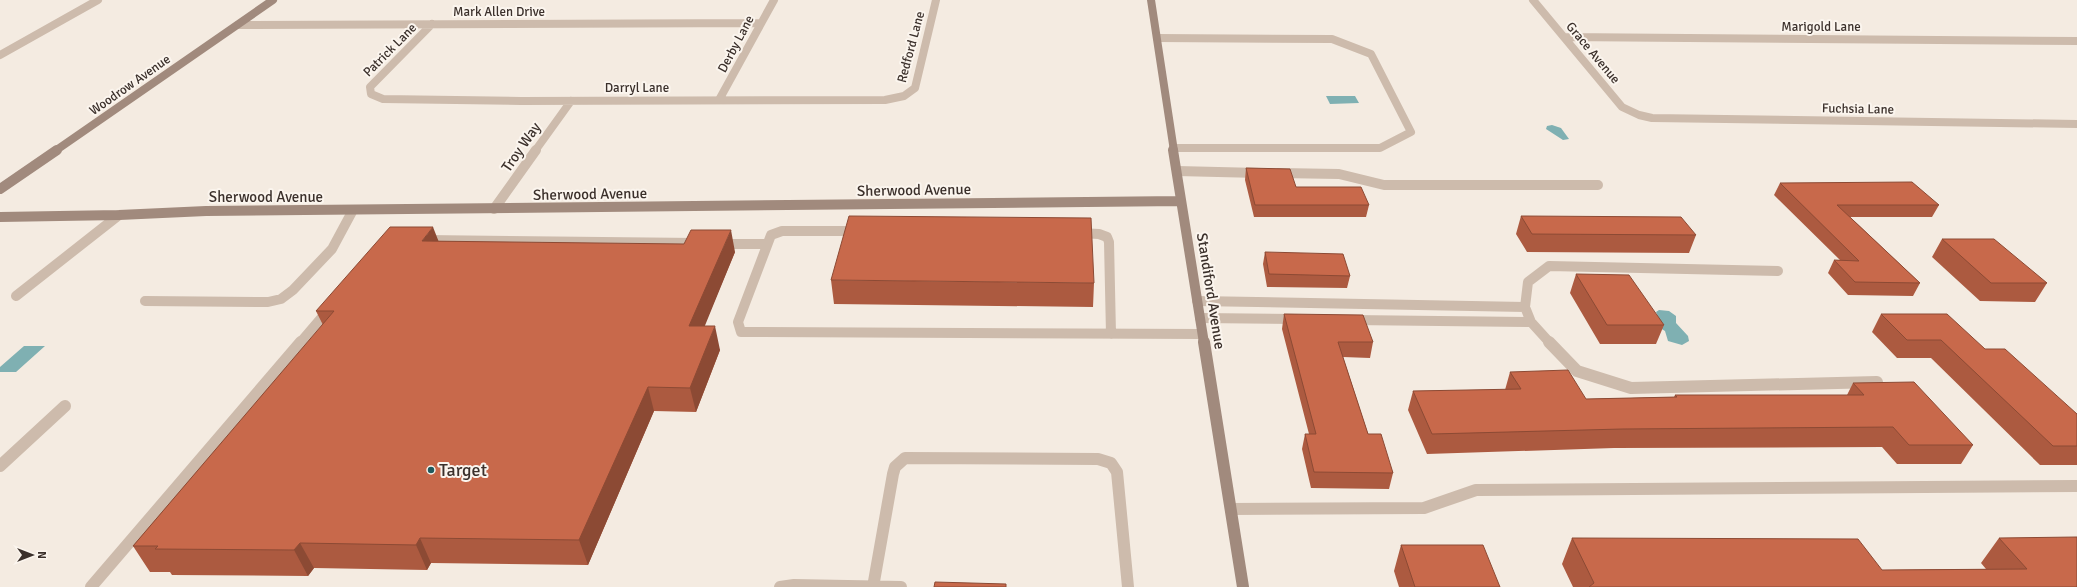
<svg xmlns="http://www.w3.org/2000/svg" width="2077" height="587" font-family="Signika,sans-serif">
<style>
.water{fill:#7fb0b2}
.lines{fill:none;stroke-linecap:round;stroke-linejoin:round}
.lane-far2{stroke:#cdbbac;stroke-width:8}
.lane-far1{stroke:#cdbbac;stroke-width:10}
.lane{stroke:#cdbbac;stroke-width:12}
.street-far1{stroke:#cdbbac;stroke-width:8}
.street{stroke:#cdbbac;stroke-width:10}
.secondary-far2{stroke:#a18a7d;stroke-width:8}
.secondary-far1{stroke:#a18a7d;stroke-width:10}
.secondary{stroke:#a18a7d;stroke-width:12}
.wall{fill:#ac5a40}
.shaded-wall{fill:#8c4a34}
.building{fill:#c8694b;stroke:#8c4a34}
.poi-dot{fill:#1f5a5e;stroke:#fbf5ee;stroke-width:1.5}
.labels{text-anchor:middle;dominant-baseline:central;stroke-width:4;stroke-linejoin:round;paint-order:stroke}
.far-street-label{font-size:13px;fill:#3b302b;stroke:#fbf5ee}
.street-label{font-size:15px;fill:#3b302b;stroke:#fbf5ee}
.near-poi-label{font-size:18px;fill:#3b302b;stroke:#fbf5ee;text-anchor:start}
</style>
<rect width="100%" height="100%" fill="#f4ebe1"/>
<path class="water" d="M1326 96H1355L1359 103 1330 104Z
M1552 125 1561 128 1569 139 1563 140 1546 129 1547 126Z
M1659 310 1669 311 1676 316V323L1688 336 1689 341 1682 345 1668 341 1665 331 1657 326 1659 319 1656 312Z
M24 346H45L16 372H0V367Z"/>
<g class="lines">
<path class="lane-far2" d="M1157 38 1332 39 1371 54 1411 132 1380 148H1173"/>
<path class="lane-far1" d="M1177 171 1259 173
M1279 173 1339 174 1384 185H1598
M859 231H782L771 235 738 322 741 332 1202 334
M1079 233 1099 234 1107 237 1109 242 1111 334
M425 240 697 243
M719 244H767
M16 296 119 215
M145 301 268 302 281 299 293 290 332 249 353 210
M1197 301 1525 307
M1200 318 1296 319
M1352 320 1531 322
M300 343 329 309
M1550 343 1531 322 1525 307 1528 282 1549 266 1778 271"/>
<path class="lane" d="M1549 342 1577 371 1631 388 1877 382
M0 466 65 406
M1231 509 1424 508 1476 490 2077 486
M91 587 301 342
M780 587 794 585 901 587
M873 587 893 474 895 467 905 458 1098 459 1111 463 1117 472 1128 587"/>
<path class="street-far1" d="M1533 0 1622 107 1639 115 1652 118 2077 124
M432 24 370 87 371 94 383 99 521 101 885 100 904 96 915 88 936 0
M238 25 761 23
M1564 37 2077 41
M0 55 98 0
M719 100 774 0
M535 151 571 101"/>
<path class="street" d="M494 209 536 150"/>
<path class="secondary-far2" d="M1151 0 1174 151
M55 151 273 0"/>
<path class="secondary-far1" d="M1173 150 1204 343
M0 189 57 150
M0 217 119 215 206 211 1181 201"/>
<path class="secondary" d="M1204 342 1243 587"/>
</g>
<path class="wall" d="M1246 168 1296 187 1369 205 1366 217H1254L1245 180Z
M1780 183 1939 205 1932 217H1850L1920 283 1913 296 1848 295 1828 273 1834 260H1840L1774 195Z
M1521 216 1696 235 1689 253 1527 252 1516 234Z
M1942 239 2047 283 2035 302 1980 301 1932 257Z
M438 241 735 252 704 326 720 350 696 412 654 411 588 565 431 563 427 570 314 568 308 576 172 575 170 572H150L133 546 323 325 316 311Z
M1265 252 1350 276 1347 288 1267 287 1263 264Z
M1576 274 1664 325 1656 344H1600L1570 293Z
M831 280 1094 283 1093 307 834 304Z
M1284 314 1373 342 1370 358 1343 357 1368 434 1393 473 1389 489 1311 488 1302 449 1305 434H1309L1282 329Z
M1881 314 1985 349 2077 414V465H2040L1931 358H1897L1872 332Z
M1510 372 1586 399 1674 397 1675 395H1847L1853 383 1973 445 1961 464H1897L1882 447 1614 448 1427 454 1408 410 1413 391 1505 390Z
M1572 538 1882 570 1986 569 1981 563 1999 538 2077 587H1573L1562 564Z
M1401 545 1500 587H1399L1394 571Z"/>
<path class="shaded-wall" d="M433 227 442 250 422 241Z
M731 230 735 252 695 350 689 326Z
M715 326 720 350 696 412 690 388Z
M648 387 654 411 588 565 579 540Z
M420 538 431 563 427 570 416 545Z
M300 543 314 568 308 576 294 550Z"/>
<path class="building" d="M1246 168 1290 169 1296 187H1361L1369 205H1255Z
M1912 182 1939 205H1837L1920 283 1855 282 1834 260 1859 261 1780 183Z
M849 216 1091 218 1094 283 831 280Z
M1521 216 1681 217 1696 235 1532 234Z
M390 227H433L422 241 684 244 691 230H731L689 326H715L690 388 648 387 579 540 420 538 416 545 300 543 294 550 155 549 158 546H133L334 311H316Z
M1942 239H1994L2047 283H1991Z
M1265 252 1343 254 1350 276 1269 274Z
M1576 274 1629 275 1664 325H1607Z
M1284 314 1363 315 1373 342H1338L1368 434H1381L1393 473 1314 472 1305 434H1316Z
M1881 314H1947L1985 349H2005L2077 414V446H2053L1941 340H1907Z
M1568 370 1586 399 1677 397 1675 395H1864L1853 383 1914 382 1973 445H1909L1893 427 1622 429 1432 434 1413 391 1521 389 1510 372Z
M2077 537V587H1589L1594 583 1572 538 1858 539 1882 570 2027 569 1999 538Z
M1401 545H1483L1500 587H1415Z
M935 582 1006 584V587H934Z"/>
<circle class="poi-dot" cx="431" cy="470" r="4"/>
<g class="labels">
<g class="far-street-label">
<text x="499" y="12">Mark Allen Drive</text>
<text x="1821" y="27">Marigold Lane</text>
<text transform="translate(736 44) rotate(-62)">Derby Lane</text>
<text transform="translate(911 47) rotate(-75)">Redford Lane</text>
<text transform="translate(390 50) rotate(-45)">Patrick Lane</text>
<text transform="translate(1593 53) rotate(50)">Grace Avenue</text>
<text transform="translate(130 85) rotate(-35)">Woodrow Avenue</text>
<text x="637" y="88">Darryl Lane</text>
<text transform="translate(1858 109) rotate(1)">Fuchsia Lane</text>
</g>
<g class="street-label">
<text transform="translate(521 147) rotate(-55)">Troy Way</text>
<text transform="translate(914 190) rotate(-1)">Sherwood Avenue</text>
<text transform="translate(590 194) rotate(-1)">Sherwood Avenue</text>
<text x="266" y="197">Sherwood Avenue</text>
<text transform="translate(1211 291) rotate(81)">Standiford Avenue</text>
</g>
<g class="near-poi-label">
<text x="439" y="470">Target</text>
</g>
</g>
<g transform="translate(32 555) rotate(90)" stroke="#fbf5ee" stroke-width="3" paint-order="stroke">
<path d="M0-3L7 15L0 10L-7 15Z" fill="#3b302b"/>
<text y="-6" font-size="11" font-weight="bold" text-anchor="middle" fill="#3b302b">N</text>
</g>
</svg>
